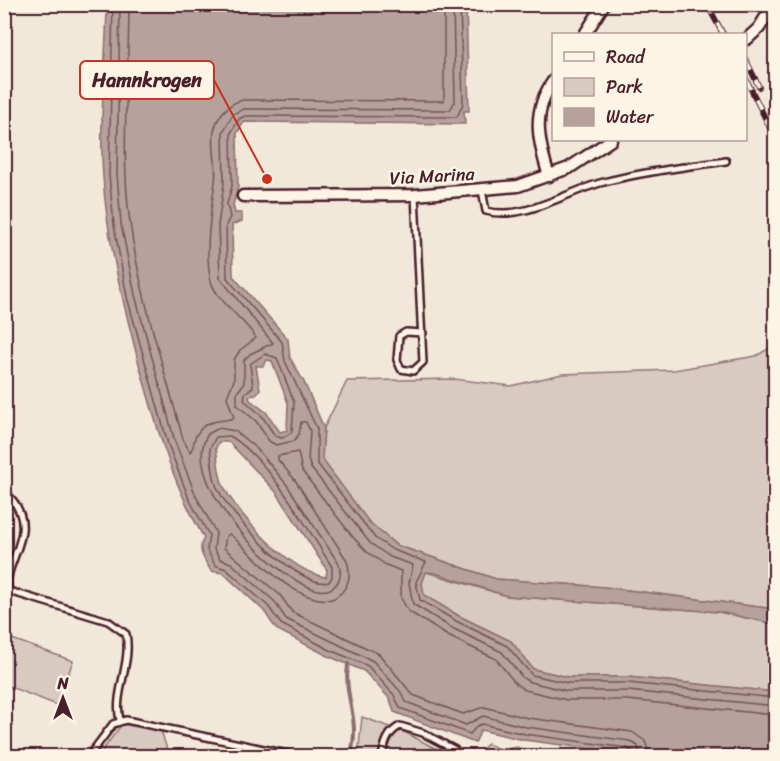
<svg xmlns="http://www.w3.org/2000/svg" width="780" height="761" font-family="Sriracha,sans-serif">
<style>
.green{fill:#d8cac0;stroke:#917476;stroke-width:1.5}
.water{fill:#b6a19c;stroke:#8b6d6f;stroke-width:1.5;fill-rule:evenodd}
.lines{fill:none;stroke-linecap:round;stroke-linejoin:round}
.shore{stroke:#755358;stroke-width:1.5}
.stream{stroke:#8b6d6f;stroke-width:4}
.service-casing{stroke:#4a1f2b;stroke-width:10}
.minor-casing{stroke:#4a1f2b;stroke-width:15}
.service{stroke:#fcf5e5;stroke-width:5}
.minor{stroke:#fcf5e5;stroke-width:10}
.rail-casing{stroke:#4a1f2b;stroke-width:6}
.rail{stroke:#fcf5e5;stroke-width:4;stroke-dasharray:11;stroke-linecap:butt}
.labels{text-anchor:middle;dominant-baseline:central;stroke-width:5;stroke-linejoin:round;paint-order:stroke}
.street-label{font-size:18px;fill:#4a1f2b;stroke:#fcf5e5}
.leader{fill:none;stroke:#c8321e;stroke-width:2}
.callout-dot{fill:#c8321e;stroke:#fcf5e5;stroke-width:2}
.callout{fill:#fcf5e5;stroke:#c8321e;stroke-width:2}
.callout-label{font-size:20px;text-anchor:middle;font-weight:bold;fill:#4a1f2b}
</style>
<rect width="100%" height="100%" fill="#f1e8da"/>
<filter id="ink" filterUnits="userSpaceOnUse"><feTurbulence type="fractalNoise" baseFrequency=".0167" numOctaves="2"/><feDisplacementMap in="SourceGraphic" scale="12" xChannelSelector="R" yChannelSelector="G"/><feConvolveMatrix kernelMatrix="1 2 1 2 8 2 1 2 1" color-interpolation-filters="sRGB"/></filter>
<g filter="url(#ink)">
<path class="green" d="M775 345V609L604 587 496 579 396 545 368 521 321 459 324 428 347 381 454 379 511 386 562 374 674 370 756 356Z
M426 572 507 596 719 612 775 624V692L628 677H568L533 669 511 641 459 616 423 595 422 583Z
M12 639 73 661 57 705 5 685V661Z
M362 717 406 733 450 756H358Z
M122 724 161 730 169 756H98Z
M488 744 501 750 517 747 536 756H474Z"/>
<path class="water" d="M107 5H466L469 111H464L465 124 244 122 237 133 238 187 233 205 235 213H242V221L232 225 233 276 288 339 290 358 304 382 324 428 322 459 368 521 396 545 496 579 604 587 775 609V624L719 612 507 596 435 573 426 572 422 583 424 595 459 616 511 641 533 669 568 677H628L775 692V755H638L524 740 481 730 475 743 394 712 390 699 364 671 328 656 276 629 264 611 223 573 211 571C205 560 196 550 204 538 172 483 156 425 139 364 123 302 107 241 103 177 99 120 106 61 107 5ZM267 360 272 361 288 403 287 430 280 432 266 412 250 400 249 396 256 395 260 389 256 366H263ZM219 442H229L277 493 327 570 326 577C292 573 237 515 223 485 218 474 218 459 216 448Z"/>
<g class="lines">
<path class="shore" d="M113 4 109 175 114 225 127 297 168 444 189 499 209 535 207 550 215 565 226 569 268 606 281 624 330 650 368 666 394 695 400 708 470 734 477 726 482 724 525 734 627 748 632 751 633 756
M120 4 117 174 121 224 135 295 175 442 196 496 216 533 214 549 220 559 231 563 274 601 286 619 373 661 400 691 406 702 466 725 483 716 526 727 630 741 638 746 640 756
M129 4C129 77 120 151 130 223 140 296 164 368 183 439L190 452C194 447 193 444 195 438 204 418 217 423 234 418L227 397 234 380V360L240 350 256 338C246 320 216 301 211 281 204 255 211 208 215 182 218 164 210 144 215 127 219 114 230 102 243 100L444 101V4
M453 4 455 101 450 110 244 109 233 114 223 132 224 184 218 225 220 278 273 343 250 354 244 360V383L237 393V405L256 421 269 441 276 445 294 441 299 434 301 422H306L310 431 308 460 311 468 370 543 390 557 413 565 409 583 413 604 452 628 502 652 523 678 530 682 567 691H628L776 706
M460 4 463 104 457 117 245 116 239 119 231 133 232 186 227 204 230 217 226 225 227 278 282 342 285 361 317 429V463L375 538 393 550 426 562 416 582 420 600 456 621 507 646 532 675 568 683H628L776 698
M265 354 277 358 294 402 292 432 282 438 275 436 262 416 244 400 245 393 253 387 250 364Z
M219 428 235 431 257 449 287 485 339 564C344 582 332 595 314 589 272 576 178 481 208 434Z
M230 436C268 458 308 529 332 567V577L329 582C299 590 226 512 216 485 212 474 212 460 210 448L216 437Z
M650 756 645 741 632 732 528 718 484 707 463 714 413 695 379 654 292 612 280 595 224 548 226 536 230 534C254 556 296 605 332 599 348 592 353 575 346 559L295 480 278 460V456L298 452 302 471 352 536 367 552 386 565 401 571V598L408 611 448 636 496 659 516 684 525 690 567 700H627L776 715"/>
<path class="stream" d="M348 664C343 700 362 719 350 756"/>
<g class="service-casing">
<path id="service" d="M482 190 486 211C523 221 564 193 600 183 641 172 684 167 726 161
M415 195 423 362 413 371 401 369 397 360 399 336 406 332 423 333
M9 496C43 532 0 563 9 591L108 621 126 634C132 663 113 695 120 720
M89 756 113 724 126 720 297 756
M382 756C385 743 387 733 400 726L423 733 455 750"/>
</g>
<g class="minor-casing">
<path id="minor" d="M585 34 604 4
M747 39 759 28 774 4
M549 176C538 141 531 111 554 80
M243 196 415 195 518 186 569 168 611 140"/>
</g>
<use href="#service" class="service"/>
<use href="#minor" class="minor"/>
<g class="rail-casing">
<path id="rail" d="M707 4 723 34
M746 60 759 87
M746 79 776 140"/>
</g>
<use href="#rail" class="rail"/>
</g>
</g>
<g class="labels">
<g class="street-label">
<text transform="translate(432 176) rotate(-3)">Via Marina</text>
</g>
</g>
<path class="leader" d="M267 179L214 80"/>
<circle class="callout-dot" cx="267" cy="179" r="6"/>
<rect class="callout" x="80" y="61" width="134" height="38" rx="6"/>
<g class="callout-label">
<text x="147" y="87">Hamnkrogen</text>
</g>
<rect width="780" height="761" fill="none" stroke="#fcf5e5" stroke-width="24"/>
<rect x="12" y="12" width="756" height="737" fill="none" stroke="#4a1f2b" stroke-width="2" filter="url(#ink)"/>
<rect x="552" y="33" width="195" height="108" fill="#fcf5e5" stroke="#b59f9b" stroke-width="1.5"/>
<rect x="564" y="52" width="30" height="9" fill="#fcf5e5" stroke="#b59f9b" stroke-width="1.5"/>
<text x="606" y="63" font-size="18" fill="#4a1f2b">Road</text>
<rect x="564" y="78" width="30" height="18" fill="#d8cac0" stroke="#b59f9b" stroke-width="1.5"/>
<text x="606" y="93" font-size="18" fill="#4a1f2b">Park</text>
<rect x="564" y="108" width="30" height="18" fill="#b6a19c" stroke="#b59f9b" stroke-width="1.5"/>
<text x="606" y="123" font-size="18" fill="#4a1f2b">Water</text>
<g transform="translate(63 698)" stroke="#fcf5e5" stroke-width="4.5" paint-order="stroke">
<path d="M0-4.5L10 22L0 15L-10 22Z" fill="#4a1f2b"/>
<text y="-9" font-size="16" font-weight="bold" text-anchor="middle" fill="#4a1f2b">N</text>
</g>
</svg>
